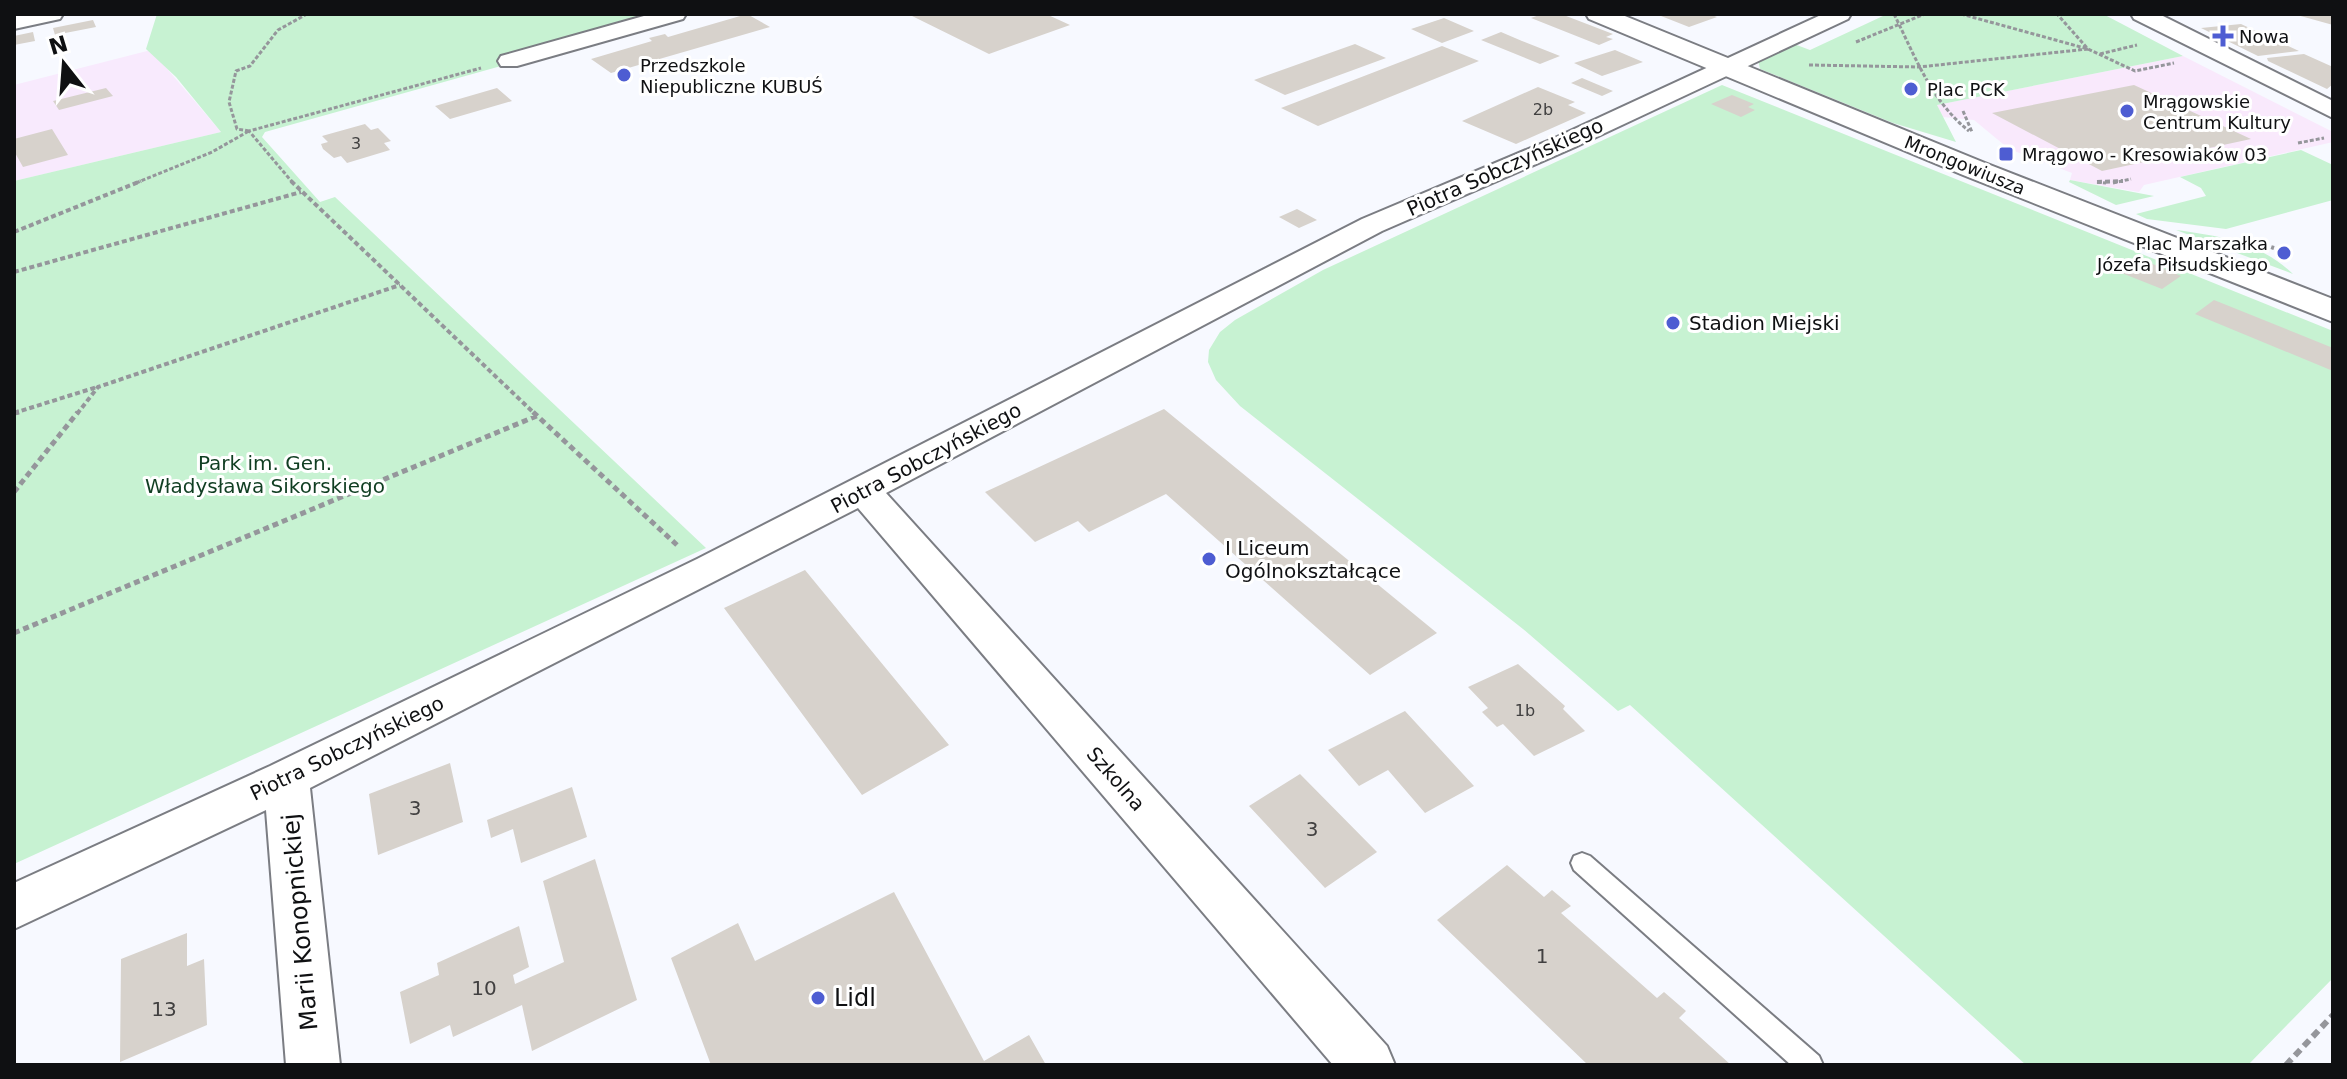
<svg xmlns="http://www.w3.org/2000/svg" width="2347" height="1079" font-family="'DejaVu Sans',sans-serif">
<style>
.commercial{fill:#f9e9fc}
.industrial{fill:#f8eafd}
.green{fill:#c7f2d2}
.building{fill:#d7d2cc}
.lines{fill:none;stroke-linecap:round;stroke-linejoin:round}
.lane-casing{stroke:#7b7d83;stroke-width:4}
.street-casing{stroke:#7b7d83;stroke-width:4}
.secondary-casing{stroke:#7b7d83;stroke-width:4}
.path-far3{stroke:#95969b;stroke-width:3;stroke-dasharray:4 2;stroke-linecap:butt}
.path-far2{stroke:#95969b;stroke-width:4;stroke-dasharray:5 3;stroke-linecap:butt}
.path-far1{stroke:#95969b;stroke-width:5;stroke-dasharray:6 4;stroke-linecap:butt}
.path{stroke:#95969b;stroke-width:6;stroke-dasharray:8 5;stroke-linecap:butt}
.lane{fill:#fff;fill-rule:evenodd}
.street{fill:#fff;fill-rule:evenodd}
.secondary{fill:#fff;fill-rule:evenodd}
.poi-dot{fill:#4e5dd2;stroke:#fff;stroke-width:3}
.labels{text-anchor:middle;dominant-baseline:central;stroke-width:6;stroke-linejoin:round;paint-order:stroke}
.number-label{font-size:16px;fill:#414040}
.far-poi-label{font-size:18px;fill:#0f1012;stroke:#fff;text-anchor:start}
.far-street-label{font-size:18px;fill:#0f1012;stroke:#fff}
.street-label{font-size:20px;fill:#0f1012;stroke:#fff}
.poi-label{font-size:20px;fill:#0f1012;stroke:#fff;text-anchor:start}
.park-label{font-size:20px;fill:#103e22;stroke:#fff}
.near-number-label{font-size:20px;fill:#414040}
.near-street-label{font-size:24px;fill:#0f1012;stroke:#fff}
.near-poi-label{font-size:24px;fill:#0f1012;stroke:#fff;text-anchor:start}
</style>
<rect width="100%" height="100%" fill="#f7f9ff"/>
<path class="commercial" d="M2183 56 2333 132V142L2144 185 2139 192 2070 180 2072 173 2009 149 1974 120 1943 117 1937 105Z"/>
<path class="industrial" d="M151 50 221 132 14 181V85Z"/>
<path class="green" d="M157 14H653L508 54 519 61 265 132 262 137 320 202 335 197 706 548 14 864V181L221 132 176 77 146 49Z
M1879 14H2103L2183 56 1937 105 1956 142 1893 123 1760 69 1758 60 1794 44 1810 50 1883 16Z
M1722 85 2333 331V978L2248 1065H2026L1630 705 1618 711 1523 629 1240 406 1216 380 1208 362 1209 350 1220 332 1235 320 1323 270Z
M2301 150 2333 165V200L2226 229 2147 219 2136 214 2206 196 2201 188 2180 177Z
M2070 180 2154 196 2116 205 2069 182Z
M2176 230C2220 236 2259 242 2293 274Z"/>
<path class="building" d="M747 14 770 27 611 73 591 59 652 41 649 38 665 34 668 37Z
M908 14H1046L1070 25 989 54Z
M1542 14H1561L1613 34 1606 37 1613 39 1599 45 1531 18Z
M1656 14H1709L1717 17 1689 27Z
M2297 14H2333V25L2297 15Z
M1444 18 1474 31 1442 43 1411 29Z
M93 20 96 27 55 35 53 28Z
M2241 24 2299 51 2258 56 2201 28Z
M33 32 35 41 14 45V36Z
M1501 32 1522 41 1560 56 1540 64 1481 40Z
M1355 44 1386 58 1285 95 1254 80Z
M1442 46 1479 61 1318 126 1281 108Z
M1615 50 1643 62 1602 76 1574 63Z
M2304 54 2333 67V84L2327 89 2268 61 2267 58Z
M1582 78 1613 91 1602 96 1571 83Z
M2134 85 2251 139 2102 171 1992 113Z
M1538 87 1575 102 1568 105 1586 113 1516 144 1462 121Z
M106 88 113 96 59 110 53 101Z
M497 88 512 101 450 119 435 106Z
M1732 95 1754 104 1748 107 1755 110 1741 117 1711 104Z
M365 124 371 130 378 128 391 141 384 143 390 150 347 163 341 156 334 158 323 149 321 144 328 142 322 136Z
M52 129 68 155 23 167 14 151V139Z
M1297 209 1317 220 1299 228 1279 217Z
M2148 262 2181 276 2162 289 2119 272 2132 263 2142 267Z
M2214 300 2333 348V371L2195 314Z
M1164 409 1437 633 1370 675 1166 494 1089 532 1078 521 1035 542 985 492Z
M805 570 949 745 862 795 724 608Z
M1518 664 1565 706 1563 709 1585 731 1534 756 1503 724 1497 727 1482 712 1488 708 1468 687Z
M1405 711 1474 786 1425 813 1388 770 1359 786 1328 750Z
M450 763 463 822 378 855 369 794Z
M1300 774 1377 852 1325 888 1249 806Z
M572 787 587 837 521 863 513 829 491 838 487 820Z
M595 859 637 1000 532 1051 522 1005 453 1037 450 1025 410 1044 400 992 439 975 437 963 519 926 529 967 513 975 515 984 564 962 543 881Z
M1507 865 1544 897 1552 890 1571 906 1561 913 1657 998 1664 992 1686 1011 1679 1018 1731 1065H1588L1437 920Z
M894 892 984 1061 1029 1035 1046 1065H711L671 958 738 923 755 961Z
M187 933V966L204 959 207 1025 120 1062 121 959Z"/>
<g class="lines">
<g class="lane-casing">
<path id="lane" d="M1582 853 1590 856 1819 1056 1823 1065H1791L1574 870 1571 863 1574 856Z"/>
</g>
<g class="street-casing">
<path id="street" d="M651 14H686L683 19 517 66H501L498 61 501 56Z
M1823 14H1851L1848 19 1575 147 1382 231 886 493 1387 1046 1395 1065H1333L858 508 310 788 340 1065H286L266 810 14 929V883L270 766 697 559 1362 219 1557 137Z
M2131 14H2159L2333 101V118L2134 19Z"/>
</g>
<g class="secondary-casing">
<path id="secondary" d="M14 14H63L60 19 14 29Z
M1586 14H1620L1985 163 2333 299V322L1963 175 1589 19Z"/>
</g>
<path class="path-far3" d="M1894 14C1915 56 1931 101 1969 131
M1961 14 2088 49 2135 71 2174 63
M1856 42 1925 14
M2100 54 2137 45
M1809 65 1919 67 2088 49 2057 14
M1963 111 1972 132
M249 131 237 129 229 102 236 71 250 66 278 30 307 14
M2298 143 2324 138
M2097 182 2106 183
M136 183 212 152 249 131
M293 183 249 131 481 68
M2113 183 2131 179"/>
<path class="path-far2" d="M291 181 535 414
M2097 182 2123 181
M14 232 141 181
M2256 242 2274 248
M14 272 301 192
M14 413 97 387
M77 414 98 387 400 285"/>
<path class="path-far1" d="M533 412 678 546
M14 413 19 412
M14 492 78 412
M14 633 539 415"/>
<path class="path" d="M2286 1065 2333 1015"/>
<use href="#lane" class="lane"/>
<use href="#street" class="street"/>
<use href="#secondary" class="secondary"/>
</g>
<g class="poi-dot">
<path d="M2219 24h8v8h8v8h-8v8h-8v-8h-8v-8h8z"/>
<circle cx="624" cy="75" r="8"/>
<circle cx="1911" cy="89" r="8"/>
<circle cx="2127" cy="111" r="8"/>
<rect x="1998" y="146" width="16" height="16" rx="4"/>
<circle cx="2284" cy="253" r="8"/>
<circle cx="1673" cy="323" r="8"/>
<circle cx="1209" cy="559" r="8"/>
<circle cx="818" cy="998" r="8"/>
</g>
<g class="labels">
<g class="number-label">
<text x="1543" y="109">2b</text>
<text x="356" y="143">3</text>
<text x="1525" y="710">1b</text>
</g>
<g class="far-poi-label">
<text x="2239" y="36">Nowa</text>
<text x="640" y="65">Przedszkole<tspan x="640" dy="21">Niepubliczne KUBUŚ</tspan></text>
<text x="1927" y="89">Plac PCK</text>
<text x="2143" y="101">Mrągowskie<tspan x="2143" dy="21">Centrum Kultury</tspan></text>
<text x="2022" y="154">Mrągowo - Kresowiaków 03</text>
<text x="2268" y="243" text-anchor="end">Plac Marszałka<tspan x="2268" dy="21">Józefa Piłsudskiego</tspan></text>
</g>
<g class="far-street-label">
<text transform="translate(1965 165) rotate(22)">Mrongowiusza</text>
</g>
<g class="street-label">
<text transform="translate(1505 167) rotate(-24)">Piotra Sobczyńskiego</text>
<text transform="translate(926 458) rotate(-28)">Piotra Sobczyńskiego</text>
<text transform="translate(347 748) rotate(-26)">Piotra Sobczyńskiego</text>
<text transform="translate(1116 779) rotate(49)">Szkolna</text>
</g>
<g class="poi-label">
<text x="1689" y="323">Stadion Miejski</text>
<text x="1225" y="548">I Liceum<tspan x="1225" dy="23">Ogólnokształcące</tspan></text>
</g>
<g class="park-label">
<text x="265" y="463">Park im. Gen.<tspan x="265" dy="23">Władysława Sikorskiego</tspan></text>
</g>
<g class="near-number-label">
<text x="415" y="808">3</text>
<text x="1312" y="829">3</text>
<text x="1542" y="956">1</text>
<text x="484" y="988">10</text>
<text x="164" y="1009">13</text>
</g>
<g class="near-street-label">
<text transform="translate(300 922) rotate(-95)">Marii Konopnickiej</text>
</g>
<g class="near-poi-label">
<text x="834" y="998">Lidl</text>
</g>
</g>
<rect width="2347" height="1079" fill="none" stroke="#0f1012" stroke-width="32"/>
<g transform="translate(64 64) rotate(343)" stroke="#ffffff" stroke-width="6" paint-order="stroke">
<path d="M0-6L14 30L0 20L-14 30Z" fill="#0f1012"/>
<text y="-12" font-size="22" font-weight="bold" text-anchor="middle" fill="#0f1012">N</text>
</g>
</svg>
